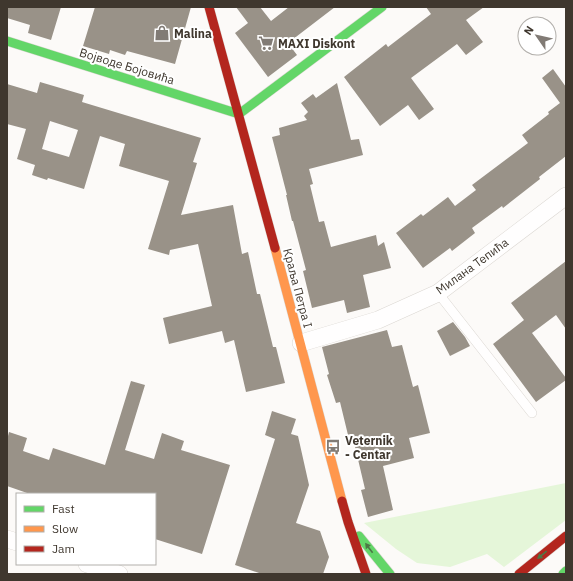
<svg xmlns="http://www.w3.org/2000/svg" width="573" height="581" font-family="'IBM Plex Sans',sans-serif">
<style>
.green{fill:#e5f6d9}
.building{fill:#999288;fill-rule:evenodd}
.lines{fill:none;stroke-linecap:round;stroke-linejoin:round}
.lane-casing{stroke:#dbd7d2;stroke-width:10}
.street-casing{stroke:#dbd7d2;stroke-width:18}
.fast-casing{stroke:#dbd7d2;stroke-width:10}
.slow-casing{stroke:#dbd7d2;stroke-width:10}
.jam-casing{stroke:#dbd7d2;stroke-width:10}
.lane{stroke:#fffefe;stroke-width:9}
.street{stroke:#fffefe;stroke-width:17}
.fast{stroke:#63d668;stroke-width:9}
.slow{stroke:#ff974d;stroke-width:9}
.jam{stroke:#b3261e;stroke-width:9}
.oneway{fill:#4d7745}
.labels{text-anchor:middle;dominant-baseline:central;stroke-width:4;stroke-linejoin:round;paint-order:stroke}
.poi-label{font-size:12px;font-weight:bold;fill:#3f372e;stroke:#fff;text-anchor:start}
.street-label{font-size:12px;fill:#3f372e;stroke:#fff}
</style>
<rect width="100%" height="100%" fill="#fcfaf8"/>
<path class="green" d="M566 483V520L504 567 487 554 450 567 417 563 396 549 364 523Z"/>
<path class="building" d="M7 7H61L51 40 28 33 30 25 7 18Z
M95 7H191L175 64 127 51 125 55 110 50 109 54 83 46Z
M236 7H260L271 21 289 7H335L288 43 297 55 268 77 235 33 248 23Z
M426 7H484L466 20 483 42 466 55 457 44 411 78 434 109 419 120 408 105 380 126 344 77 386 44 388 47 431 14Z
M553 69 566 87V156L539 177 540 179 503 208 502 206 472 228 475 233 452 251 450 248 423 268 396 233 421 214 423 216 448 197 455 206 476 190 472 185 528 143 522 135 549 114 548 112 560 103 542 78Z
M40 82 84 95 82 102 201 138 193 162 197 163 181 215 233 205 242 254 248 252 257 294H260L273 347H276L285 383 246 392 234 340 225 343 222 331 169 344 163 318 212 306 198 244 170 250 169 255 148 249 169 181 119 166 125 144 100 136 84 189 48 178 47 180 32 175 35 165 17 159 26 129 7 124V84L37 93ZM50 121 78 130 69 157 42 149Z
M337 83 351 140 359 139 363 155 309 169 313 184 310 185 319 222 324 221 331 247 376 235 378 246 384 242 391 268 363 275 370 307 347 313 344 300 312 308 303 271 306 270 293 221H292L286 195H287L272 137 280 135 279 128 307 120 304 116 308 112 301 103 313 94 316 98Z
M566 261V329L556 315 532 333 566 378V380L536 402 493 344 524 320 511 303Z
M453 322 465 337 470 346 450 356 437 331Z
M387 330 392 347 402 345 413 387 418 385 430 433 409 438 414 458 383 466 393 510 368 517 361 490 365 489 352 434 348 435 340 402 336 403 327 375 329 374 322 347Z
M131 381 145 385 125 450 154 459 162 433 184 441 181 450 230 465 202 554 155 539V494H30L7 486V440L9 432 27 438 23 451 49 460 53 448 105 465Z
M272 411 296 419 291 434 298 436 309 485 296 523 320 531 329 557 323 574H262L235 565 275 439 265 435Z"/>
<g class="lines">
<g class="lane-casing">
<path id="lane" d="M438 293 532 413"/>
</g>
<g class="street-casing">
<path id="street" d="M301 343 378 320 438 293 566 196
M7 539 17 542
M87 564 119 574"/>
</g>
<g class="fast-casing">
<path id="fast" d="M7 41 239 114
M239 114 382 7
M359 536 390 574
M563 574 566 571"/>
</g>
<g class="slow-casing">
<path id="slow" d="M275 248 342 501"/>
</g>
<g class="jam-casing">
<path id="jam" d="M209 7 275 248
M342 501 348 522 366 574
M519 574 566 536"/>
</g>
<use href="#lane" class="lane"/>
<use href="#street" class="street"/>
<use href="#fast" class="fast"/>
<use href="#slow" class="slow"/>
<use href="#jam" class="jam"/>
</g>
<defs><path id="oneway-solid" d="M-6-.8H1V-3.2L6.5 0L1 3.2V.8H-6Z"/></defs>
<g class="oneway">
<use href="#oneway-solid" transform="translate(369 548) rotate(-127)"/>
<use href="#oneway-solid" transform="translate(542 555) rotate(141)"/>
</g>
<defs>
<g id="shop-bare" transform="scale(1.2)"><path d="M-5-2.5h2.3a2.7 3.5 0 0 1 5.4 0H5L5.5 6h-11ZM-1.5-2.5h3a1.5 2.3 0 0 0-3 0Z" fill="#817b75" stroke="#fff" stroke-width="2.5" paint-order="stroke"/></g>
<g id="supermarket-bare" transform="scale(1.2)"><path d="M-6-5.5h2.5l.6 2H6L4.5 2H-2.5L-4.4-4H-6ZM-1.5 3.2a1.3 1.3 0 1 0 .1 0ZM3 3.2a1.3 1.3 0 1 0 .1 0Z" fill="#817b75" stroke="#fff" stroke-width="2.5" paint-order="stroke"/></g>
<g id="bus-bare" transform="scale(1.2)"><path d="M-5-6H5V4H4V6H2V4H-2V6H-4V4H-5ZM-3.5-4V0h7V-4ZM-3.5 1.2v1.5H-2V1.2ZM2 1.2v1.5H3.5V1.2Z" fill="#817b75" stroke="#fff" stroke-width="2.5" paint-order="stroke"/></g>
</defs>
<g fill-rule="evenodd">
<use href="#shop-bare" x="162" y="33"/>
<use href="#supermarket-bare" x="266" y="43"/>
<use href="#bus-bare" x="333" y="447"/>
</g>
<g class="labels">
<g class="poi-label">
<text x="174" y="33">Malina</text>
<text x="278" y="43">MAXI Diskont</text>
<text x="345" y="440">Veternik<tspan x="345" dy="14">- Centar</tspan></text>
</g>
<g class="street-label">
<text transform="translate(127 66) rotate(17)">Војводе Бојовића</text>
<text transform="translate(472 266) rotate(-36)">Милана Тепића</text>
<text transform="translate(298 288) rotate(75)">Краља Петра I</text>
</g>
</g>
<rect width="573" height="581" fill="none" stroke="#3f372e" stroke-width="16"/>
<rect x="16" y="493" width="140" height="72" fill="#ffffff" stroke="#b2afab"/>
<rect x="24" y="506" width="20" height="6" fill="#63d668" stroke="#b2afab"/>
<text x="52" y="513" font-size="12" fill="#3f372e">Fast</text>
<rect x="24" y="526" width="20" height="6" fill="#ff974d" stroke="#b2afab"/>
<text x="52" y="533" font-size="12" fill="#3f372e">Slow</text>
<rect x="24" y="546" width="20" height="6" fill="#b3261e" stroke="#b2afab"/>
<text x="52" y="553" font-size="12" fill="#3f372e">Jam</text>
<g transform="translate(537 36) rotate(304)"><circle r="19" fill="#ffffff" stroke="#b2afab"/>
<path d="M0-3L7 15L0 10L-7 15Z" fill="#817b75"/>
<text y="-6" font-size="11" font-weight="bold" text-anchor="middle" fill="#3f372e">N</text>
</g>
</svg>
